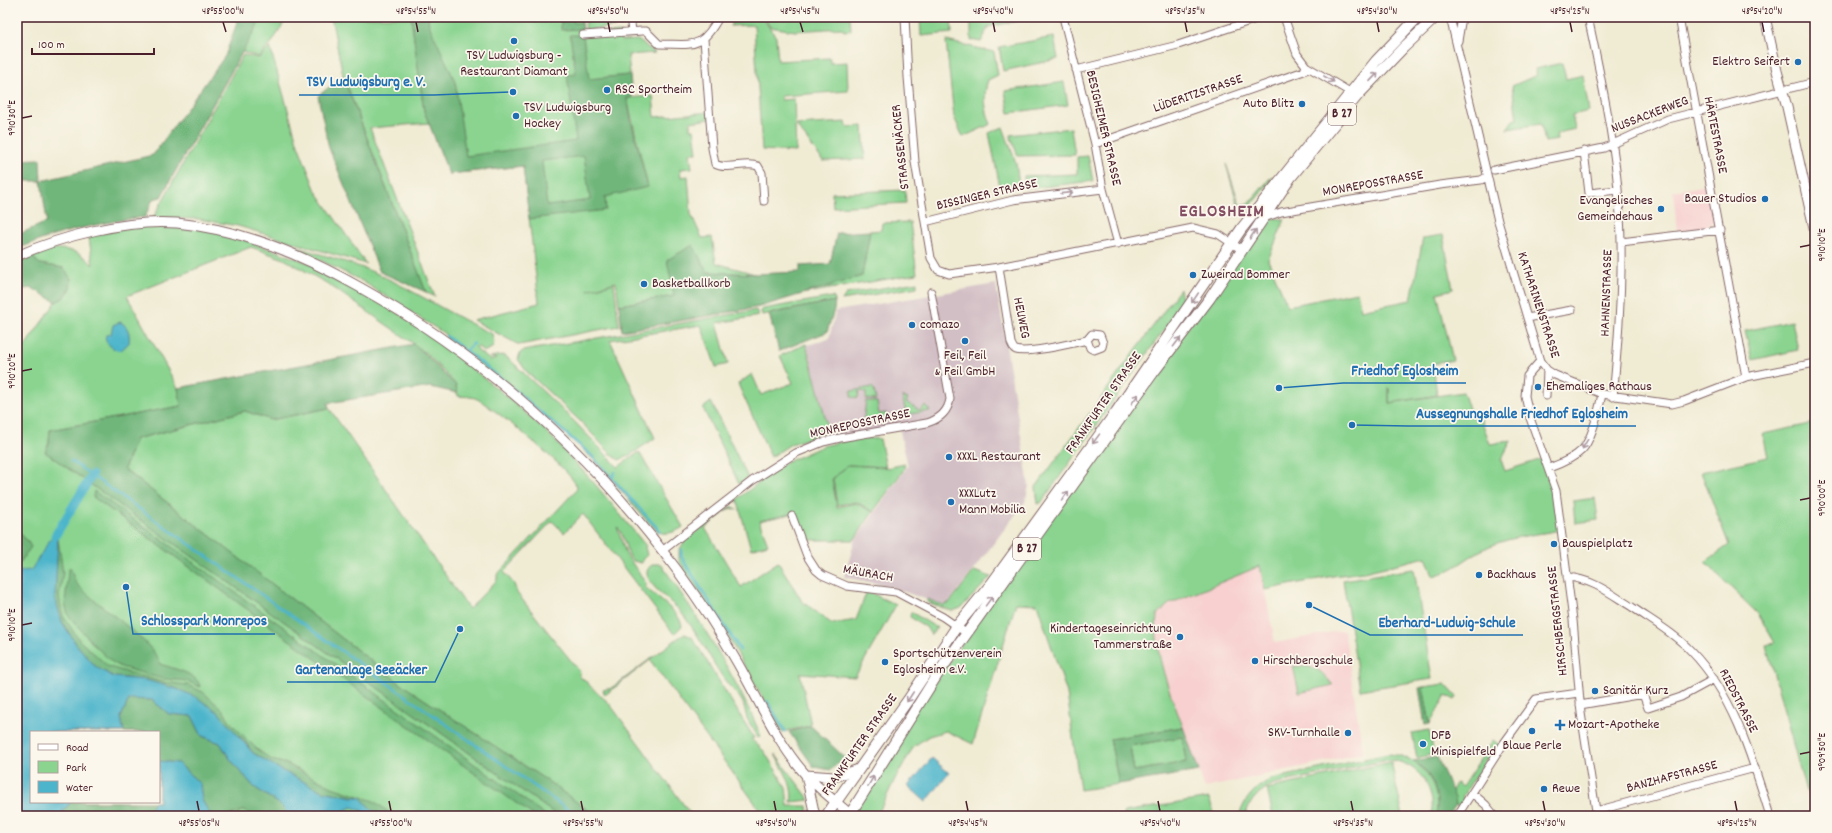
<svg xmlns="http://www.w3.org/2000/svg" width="1832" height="833" font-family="Dekko,sans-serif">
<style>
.built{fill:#f7d0cf}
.industrial{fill:#d2bec5}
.green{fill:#8ad490;stroke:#6a7a5e;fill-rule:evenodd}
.forest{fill:#6fb67a;stroke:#5c6a52;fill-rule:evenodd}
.water{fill:#4db5cb;stroke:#4c6a7b}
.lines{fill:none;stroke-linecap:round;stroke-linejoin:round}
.stream{stroke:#4db5cb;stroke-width:2.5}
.canal{stroke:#4db5cb;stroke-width:9}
.street-casing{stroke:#846666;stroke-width:9}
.secondary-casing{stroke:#846666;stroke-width:11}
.primary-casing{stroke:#846666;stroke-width:12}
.street{stroke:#fff;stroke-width:7}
.secondary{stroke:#fff;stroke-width:9}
.primary{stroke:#fff;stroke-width:10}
.oneway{stroke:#ae9aa0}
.ticks{fill:none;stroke:#4a1f2b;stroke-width:1.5}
.poi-dot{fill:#1f6fb2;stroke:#fbf7ec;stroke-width:1.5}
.labels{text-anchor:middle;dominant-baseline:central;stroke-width:3.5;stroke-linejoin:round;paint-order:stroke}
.shield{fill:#fbf7ec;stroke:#7f6065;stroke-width:1}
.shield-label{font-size:13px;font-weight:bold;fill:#4a1f2b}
.poi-label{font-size:14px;fill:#4a1f2b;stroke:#fbf7ec;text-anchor:start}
.street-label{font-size:14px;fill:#4a1f2b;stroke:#fbf7ec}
.district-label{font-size:18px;font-weight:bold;letter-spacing:1px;fill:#844f63;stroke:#fbf7ec}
.leader{fill:none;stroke:#1f6fb2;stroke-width:1.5}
.callout-dot{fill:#1f6fb2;stroke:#fbf7ec;stroke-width:1.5}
.callout-label{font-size:15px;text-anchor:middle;font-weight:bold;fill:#1f6fb2;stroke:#fbf7ec;stroke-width:3.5;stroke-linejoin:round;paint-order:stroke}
.neatline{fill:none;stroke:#4a1f2b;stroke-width:1.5}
.ticks-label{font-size:10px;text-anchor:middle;fill:#4a1f2b}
</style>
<rect width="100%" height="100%" fill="#fbf7ec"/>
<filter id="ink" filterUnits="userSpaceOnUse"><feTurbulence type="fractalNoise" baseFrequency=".025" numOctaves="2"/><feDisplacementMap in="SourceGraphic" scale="8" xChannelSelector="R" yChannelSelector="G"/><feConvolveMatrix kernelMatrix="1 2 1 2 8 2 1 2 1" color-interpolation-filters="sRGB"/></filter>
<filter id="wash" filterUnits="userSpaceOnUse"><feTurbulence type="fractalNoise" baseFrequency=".012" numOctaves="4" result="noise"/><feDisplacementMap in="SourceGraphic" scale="16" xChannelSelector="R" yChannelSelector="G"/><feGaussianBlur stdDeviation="0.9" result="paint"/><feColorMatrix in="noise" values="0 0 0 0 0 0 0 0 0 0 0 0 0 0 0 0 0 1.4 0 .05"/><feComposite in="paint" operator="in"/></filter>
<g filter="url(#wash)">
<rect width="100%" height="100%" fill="#f0ebd3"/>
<path class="built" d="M1708 185 1714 220 1712 223 1703 228 1677 231 1673 191Z
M1260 566 1275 643 1344 630 1363 753 1205 788 1166 680 1155 631 1157 615 1169 604Z"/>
<path class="industrial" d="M996 284 1029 486 1025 502 949 602 942 605 888 586 844 577 855 540 908 466 899 427 831 439 807 345 829 339 836 311Z"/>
<path class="green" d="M262 17H287L273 41 259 57 242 52Z
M331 17H411L424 111 429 123 370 128 435 297 426 292 343 75Z
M424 17H581L583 35 620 32 621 41 638 40 655 53 628 55 630 75 589 79 648 187 627 98 653 96 655 117 710 112V119L690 122V129H694L697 153H690L692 168 680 169 681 177 688 176 691 214 702 238 712 237 716 263 755 274 707 272 693 246 674 296 619 305 616 282 588 290 614 283 619 326 519 345 473 320 539 303 523 166 449 174Z
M594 17H620L622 26 586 30 585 22 595 21Z
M735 17H762L776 37 778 61 830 58 831 63 847 62 848 91 781 96V100L794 99 796 152 762 150 754 25 730 26Z
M764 17H850L851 30 844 31 842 28 795 31 770 27Z
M920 17H951L952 33 921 36Z
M971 17H1037L988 27 981 42 971 40Z
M1054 37 1058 59 1003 71 999 47Z
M946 41 994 52 998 75 988 80C983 93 985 112 991 124L963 137 954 117Z
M270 47 298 145 316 191 366 264 238 226 198 219 153 218 243 55 259 58Z
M1562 63 1566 79 1583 75 1589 111 1572 115 1575 129 1557 133 1558 140 1545 142 1541 124 1507 129 1513 120 1517 119 1512 86 1537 75 1535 69Z
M1064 82 1068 105 1009 113 1005 91Z
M846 122 847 127 863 126 865 159 823 161 796 125Z
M1003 127 1016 163 1019 185 1000 187 989 133Z
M1071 128 1075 155 1018 156 1010 135Z
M1088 156 1093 181 1025 189 1024 176 1077 174V157Z
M1226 164 1240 205 1249 203 1272 176 1273 177 1249 208 1243 211 1239 209Z
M905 190 906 203 833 207 832 193Z
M1264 218 1285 219 1268 260 1288 306 1357 292 1361 310 1411 300 1423 238 1443 235 1453 289 1437 293 1453 360 1433 364 1437 395 1389 403V388V403L1463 392 1472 417 1480 416 1490 444 1511 441 1501 460 1505 471 1545 458 1561 530C1534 535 1504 537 1480 551 1462 561 1455 570 1433 576L1426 557 1364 572 1333 576 1265 590 1260 566 1169 604 1157 615C1153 653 1170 692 1183 727L1110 739 1119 784 1080 790 1067 693 1037 604 1016 603 973 744 946 731 929 736 914 746 896 777 877 816H849L901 730Z
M910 222 917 274 725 307 862 276 870 231 881 230 882 223Z
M141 224 210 228 329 270 468 357 464 362 506 396 546 431 595 484 646 546 645 547 647 555 642 560V563L633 561C624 551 626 536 617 527L626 554 647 585 644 586C653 595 681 613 682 626L674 634 583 514 564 533 552 521 504 572 514 584 517 593 580 672 579 675 582 679H584C592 689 601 696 609 703L692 816 688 811 661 816H594L549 782 401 684 124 469 136 439 245 411 271 420 329 408 469 609 497 580V575L577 489C579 476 503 416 489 407 484 403 476 397 470 397 466 396 462 397 458 396L456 385 427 354 414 344 328 284 284 259 251 247 127 296 178 388 181 406 50 430 49 443 45 452 558 816H17V357L56 302 63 298 70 290 71 279 63 268 40 264 26 252C52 249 73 243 93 265L88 232ZM31 732H159V802H31Z
M290 245C319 254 350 262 378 274 417 292 453 316 492 334L494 342 492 348 483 352 479 347H476L478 351 490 360 497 359 490 357 502 355 508 358 573 420 618 467 639 452 683 527C676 532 664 536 657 531 636 511 619 486 599 465 552 418 498 379 446 339L445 334 362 281Z
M917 282V287L842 300 846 294Z
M1180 289 1183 303 1041 503 1038 504 1036 487Z
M832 297 834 298 835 301 762 315 761 311 763 309Z
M756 310 759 316 717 323 728 364 716 367 701 325 610 340 655 438 630 455 619 460 611 454 580 421 526 371 518 359 520 353 523 351Z
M1792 321 1798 350 1752 360 1745 331Z
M806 344 829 432 791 444 771 457 738 384 752 374 761 395 793 383 780 356Z
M872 387 874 389 876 400 866 399V392L859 391 858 398 851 397V391Z
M902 396 908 399 906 402 920 411 925 405 930 411 910 414 905 409Z
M866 401 877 402 879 414 886 413 887 418 863 422Z
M711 402 748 478 739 484 703 408Z
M1815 423V803L1806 791 1766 645 1775 643 1758 614 1705 562 1729 545 1701 472 1768 457 1763 434Z
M857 438 880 439 886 468 905 464 903 471 873 512 857 502 837 505 833 479 848 465 886 467 848 465 832 479 837 507 856 503 873 512 854 540H804L795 513 759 521 768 544 751 549 737 499 785 463 823 446Z
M1595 498 1598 520 1575 523 1573 501Z
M732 506 737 510 730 508 705 528 741 587 778 562 802 601 832 624 856 620 867 591 896 605 855 677 800 673 811 725 809 726 782 732 727 635 679 561V551L685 540Z
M654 564H661C699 619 735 674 761 736L758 737C755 731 750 725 747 718 745 713 745 706 742 701 737 692 729 687 724 679 709 657 697 631 679 610 671 600 631 575 654 564Z
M1414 569 1432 679 1360 690 1343 580Z
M974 571 991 577 961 608 952 611 927 602V599L943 605 950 602Z
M911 612 937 628 931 635 926 627 910 617Z
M685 634 692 637 754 738 751 739 764 751 786 787 788 806H807L808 816H737L760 810 650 660 605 695 603 690 612 688 678 638Z
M1293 666C1318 667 1317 667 1333 685L1299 693Z
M1445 684 1457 697 1455 700 1446 695 1430 724 1423 687Z
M1429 730 1434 754 1417 758 1412 733Z
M1182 737 1186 762 1134 771 1130 746Z
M1493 740 1502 747 1492 762 1487 758 1462 797 1467 802 1461 809 1456 805 1452 791 1456 783 1462 787Z
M775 754 810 800 791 802C795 786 782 768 775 754Z
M1388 754C1420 755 1442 784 1436 816H1431C1437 788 1417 761 1388 760L1274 784C1259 791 1250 800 1245 816H1239C1245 798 1255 787 1272 779Z
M1391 762 1403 816H1273L1267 789Z
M1209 798 1214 813 1183 816H1124V812Z"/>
<path class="forest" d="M239 17H262L161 197 153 199 145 217C101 222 58 232 17 249V235L47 222 41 181H17V160L40 159 41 181 153 155 225 56Z
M411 17H428L429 25 455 81 466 156 576 141 567 75 576 74 570 35H583L589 79 630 75 632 98H627L631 120 648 187 605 197 606 210 529 219 523 166 449 174 424 111ZM584 156 590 200 547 206 542 161Z
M561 17H573L574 23 582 22 583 29 561 30Z
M343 76 426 292 380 272 329 148 318 96Z
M870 231 862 276 759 307 622 331 619 305 674 296 667 260 693 245 707 272 755 274 800 272V266L830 264 837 233Z
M26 252 40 264 64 268 71 279 70 290 63 298 56 302 32 288 17 290V256Z
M835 301 834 310 827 332 779 351 769 314Z
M414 344C430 357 441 373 456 385L457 393 430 387 328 403 329 408 271 420 245 411 136 439 124 469 401 684 549 782 596 816H558L45 452 49 443 50 430 181 406 178 388Z
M94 491 547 816H534L358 690 93 497Z
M17 531 27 540 31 547 17 567Z
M58 539 63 573 59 597 63 616 80 641 109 667 163 682 188 685 203 692 223 710 232 724 258 750 272 760 287 764 332 787 374 801 394 816H387L372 810 355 797 322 791 283 771 253 753 244 740 177 689 146 680 114 677 96 667 76 644 62 622 55 598Z
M70 567C72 572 74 580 77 584 94 604 155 641 160 664 171 668 198 673 200 687L187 681 163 679 121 667 112 662 94 645 68 615 65 604 68 570Z
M1423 687 1430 724 1425 725 1419 688Z
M129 699 152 700 169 714 192 716 202 736 220 743 230 759 254 787 278 803 291 816H253L245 810 228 816 210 814 202 800 200 784 178 763 159 761V732H124L121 717Z
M811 726 844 757 831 770 814 767 789 732Z
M1183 727 1199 771 1119 784 1110 739ZM1182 737 1186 762 1134 771 1130 746Z
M1437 757 1455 798 1456 805 1448 816H1436C1440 794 1433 773 1413 761Z
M71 802H154L146 816H59Z"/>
<path class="water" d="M120 322C129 326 130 335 129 343L120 351C113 349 103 343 106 335L111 334 113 325Z
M53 535 58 539 55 598 62 622 76 644 96 667 114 677 146 680 177 689 196 697 218 712 253 753 283 771 322 791 353 797H360L372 810 387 816H364L362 811 352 807 338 813 335 816H291L278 803 254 787 230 759 220 743 202 736 192 716 169 714 152 700 129 699 121 717 124 732H31V802H71L59 816H17V577L21 571 31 570Z
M932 758 949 773 926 802 908 786Z
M159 761 178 763 200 784 202 800 210 814 219 816H165L160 811 156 816H146L154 802H159Z"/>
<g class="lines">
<path class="stream" d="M446 336 497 375 590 454 660 531
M467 351 472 344H474
M71 461 577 816
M612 478 615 472
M682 550 681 556 686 565 740 650
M767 701 785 731"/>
<path class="canal" d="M55 536 92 475"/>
</g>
</g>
<g filter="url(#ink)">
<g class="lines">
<g class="street-casing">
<path id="street" d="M630 17 632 31
M905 17 908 77 915 162 931 258 938 270 949 274 999 267 1193 228 1218 234 1242 250
M1063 17 1095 144 1103 189 1118 244
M1450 17 1498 221 1540 361 1547 370 1555 375 1602 394 1672 404 1684 401 1746 377 1815 363
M1588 17C1604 91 1620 166 1621 242 1622 294 1618 346 1613 397
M1679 17 1746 377
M583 35 642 31H646L659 44C694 44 701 50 719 17
M704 39 712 148 715 164C727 171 745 161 758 166L762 173 764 201
M1458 41 1462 17
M1306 66 1350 92
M1076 70 1178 45 1262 17
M1095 144 1304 71 1306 66 1297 54 1284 17
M1584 151 1589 193 1618 190
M1494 170 1604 148 1668 119 1815 82
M1264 218 1281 212 1440 185 1481 180 1487 177
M925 222 1013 200 1103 189
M1621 242 1720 230
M999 267 1011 343C1012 345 1013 349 1016 350 1026 354 1074 343 1087 340L1092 334 1100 335 1103 343 1102 347 1094 350 1090 348 1087 340
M1527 318 1572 310
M1540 361 1527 376 1525 396 1530 418 1556 491 1573 620 1581 713 1596 811 1595 816
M1546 396 1547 370
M1549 468C1560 464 1574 458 1582 450 1592 439 1599 409 1602 394
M792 516 807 556 816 570 822 575 847 586 896 592 943 617 966 633
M662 551 752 481 796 453 823 442 840 438 927 423C940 419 948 412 950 399L931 292
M1567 577C1593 579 1611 594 1632 607 1652 621 1674 633 1691 651 1734 695 1752 758 1770 816
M1580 705 1643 694 1648 708 1681 697 1714 679
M1472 793 1486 805 1495 816
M1596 811 1755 768
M1457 816 1504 743 1536 699 1579 693"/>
</g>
<g class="secondary-casing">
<path id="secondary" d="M1765 17 1777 71 1787 107 1815 232
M17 256C62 236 127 219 177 223 244 230 303 255 361 288 486 358 592 455 677 570 699 600 719 630 737 662 759 700 776 741 805 774 819 789 835 801 850 814
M806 775 834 777 859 769
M806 775 815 816"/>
</g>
<g class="primary-casing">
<path id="primary" d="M826 816 908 700 957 626 992 583 1116 412 1242 228 1376 61 1418 17
M849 816 937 675 1153 373 1210 298 1291 177 1358 95 1403 48 1436 17"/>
</g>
<use href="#street" class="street"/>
<use href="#secondary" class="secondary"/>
<use href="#primary" class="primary"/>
</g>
<defs><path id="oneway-shaft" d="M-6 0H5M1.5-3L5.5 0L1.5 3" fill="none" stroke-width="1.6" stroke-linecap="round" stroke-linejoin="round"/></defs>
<g class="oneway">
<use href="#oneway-shaft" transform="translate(1374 77) rotate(-47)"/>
<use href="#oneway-shaft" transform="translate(1329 79) rotate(30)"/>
<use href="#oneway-shaft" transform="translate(1067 193) rotate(-6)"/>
<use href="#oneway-shaft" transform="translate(1253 234) rotate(-56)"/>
<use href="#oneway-shaft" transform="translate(1195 298) rotate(124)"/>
<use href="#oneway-shaft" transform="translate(1177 342) rotate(-53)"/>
<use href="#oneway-shaft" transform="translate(1135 399) rotate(-54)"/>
<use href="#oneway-shaft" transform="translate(1096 439) rotate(126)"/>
<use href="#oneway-shaft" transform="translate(1585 444) rotate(120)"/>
<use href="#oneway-shaft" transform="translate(1065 496) rotate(-54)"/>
<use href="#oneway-shaft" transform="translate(989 601) rotate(-54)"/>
<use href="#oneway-shaft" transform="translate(910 697) rotate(123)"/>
<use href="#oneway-shaft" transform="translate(871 781) rotate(-60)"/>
</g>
</g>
<path class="ticks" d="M223 22 226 32M416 22 418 32M608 22 610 32M800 22 803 32M993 22 995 32M1185 22 1187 32M1377 22 1379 32M1570 22 1572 32M1762 22 1764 32M22 118 32 116M1800 247 1810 245M22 371 32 369M1800 500 1810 498M22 625 32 623M1800 754 1810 752M197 801 199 811M389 801 391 811M581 801 583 811M774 801 776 811M966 801 968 811M1158 801 1160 811M1351 801 1353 811M1543 801 1545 811M1735 801 1737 811"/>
<g class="poi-dot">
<circle cx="514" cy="41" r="4"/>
<circle cx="1798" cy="62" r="4"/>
<circle cx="607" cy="90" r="4"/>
<circle cx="1302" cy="104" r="4"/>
<circle cx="516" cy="116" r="4"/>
<circle cx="1765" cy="199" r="4"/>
<circle cx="1661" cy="209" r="4"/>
<circle cx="1193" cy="275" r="4"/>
<circle cx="644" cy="284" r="4"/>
<circle cx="912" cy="325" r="4"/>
<circle cx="965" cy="341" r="4"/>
<circle cx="1538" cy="387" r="4"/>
<circle cx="949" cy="457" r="4"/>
<circle cx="951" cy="502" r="4"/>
<circle cx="1554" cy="544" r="4"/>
<circle cx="1479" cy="575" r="4"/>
<circle cx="1180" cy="637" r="4"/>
<circle cx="1255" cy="661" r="4"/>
<circle cx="885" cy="662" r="4"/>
<circle cx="1595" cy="691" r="4"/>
<path d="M1558 719h4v4h4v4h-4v4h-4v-4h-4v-4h4z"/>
<circle cx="1532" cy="731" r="4"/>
<circle cx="1348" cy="733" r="4"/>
<circle cx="1423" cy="744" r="4"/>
<circle cx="1544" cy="789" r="4"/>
</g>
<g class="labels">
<g class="shield">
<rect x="1328" y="103" width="28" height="22" rx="3"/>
<rect x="1013" y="538" width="28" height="22" rx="3"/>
</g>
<g class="shield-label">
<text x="1342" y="114">B 27</text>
<text x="1027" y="549">B 27</text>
</g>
<g class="poi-label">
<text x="514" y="56" text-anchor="middle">TSV Ludwigsburg -<tspan x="514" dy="16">Restaurant Diamant</tspan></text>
<text x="1790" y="62" text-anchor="end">Elektro Seifert</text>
<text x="615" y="90">RSC Sportheim</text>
<text x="1294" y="104" text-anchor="end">Auto Blitz</text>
<text x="524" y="108">TSV Ludwigsburg<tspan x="524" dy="16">Hockey</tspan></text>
<text x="1757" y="199" text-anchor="end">Bauer Studios</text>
<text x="1653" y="201" text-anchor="end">Evangelisches<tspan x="1653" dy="16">Gemeindehaus</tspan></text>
<text x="1201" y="275">Zweirad Bommer</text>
<text x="652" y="284">Basketballkorb</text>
<text x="920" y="325">comazo</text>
<text x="965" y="356" text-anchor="middle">Feil, Feil<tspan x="965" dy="16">&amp; Feil GmbH</tspan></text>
<text x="1546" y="387">Ehemaliges Rathaus</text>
<text x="957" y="457">XXXL Restaurant</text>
<text x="959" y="494">XXXLutz<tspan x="959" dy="16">Mann Mobilia</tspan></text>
<text x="1562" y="544">Bauspielplatz</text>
<text x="1487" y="575">Backhaus</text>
<text x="1172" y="629" text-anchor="end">Kindertageseinrichtung<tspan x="1172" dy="16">Tammerstraße</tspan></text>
<text x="893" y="654">Sportschützenverein<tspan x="893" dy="16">Eglosheim e.V.</tspan></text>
<text x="1263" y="661">Hirschbergschule</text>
<text x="1603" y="691">Sanitär Kurz</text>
<text x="1568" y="725">Mozart-Apotheke</text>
<text x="1340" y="733" text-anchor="end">SKV-Turnhalle</text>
<text x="1431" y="736">DFB<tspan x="1431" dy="16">Minispielfeld</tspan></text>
<text x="1532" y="746" text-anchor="middle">Blaue Perle</text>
<text x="1552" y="789">Rewe</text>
</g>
<g class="street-label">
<text transform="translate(1198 94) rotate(-19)">LÜDERITZSTRASSE</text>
<text transform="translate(1650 115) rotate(-21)">NUSSACKERWEG</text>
<text transform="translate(1103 128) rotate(77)">BESIGHEIMER STRASSE</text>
<text transform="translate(1715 135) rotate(79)">HÄRTESTRASSE</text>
<text transform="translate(901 147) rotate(-96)">STRASSENÄCKER</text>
<text transform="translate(1373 184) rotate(-10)">MONREPOSSTRASSE</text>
<text transform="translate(987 195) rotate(-13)">BISSINGER STRASSE</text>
<text transform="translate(1607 293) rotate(-88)">HAHNENSTRASSE</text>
<text transform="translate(1538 305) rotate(72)">KATHARINENSTRASSE</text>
<text transform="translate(1021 318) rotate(79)">HEUWEG</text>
<text transform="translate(1104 403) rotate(-55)">FRANKFURTER STRASSE</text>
<text transform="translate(860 424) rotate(-12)">MONREPOSSTRASSE</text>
<text transform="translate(868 574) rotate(10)">MÄURACH</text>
<text transform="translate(1558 621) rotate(-96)">HIRSCHBERGSTRASSE</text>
<text transform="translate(1738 701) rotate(63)">RIEDSTRASSE</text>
<text transform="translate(860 745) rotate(-55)">FRANKFURTER STRASSE</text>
<text transform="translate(1672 777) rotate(-15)">BANZHAFSTRASSE</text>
</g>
<g class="district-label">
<text x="1222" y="212">EGLOSHEIM</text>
</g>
</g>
<path class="leader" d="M513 92L434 95H299M1279 388L1343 383H1466M1352 425L1408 426H1636M126 587L133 634H275M1309 605L1370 635H1523M460 629L435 682H287"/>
<g class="callout-dot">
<circle cx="513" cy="92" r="4"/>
<circle cx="1279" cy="388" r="4"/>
<circle cx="1352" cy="425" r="4"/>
<circle cx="126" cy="587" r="4"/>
<circle cx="1309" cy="605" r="4"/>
<circle cx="460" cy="629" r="4"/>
</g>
<g class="callout-label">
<text x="366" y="86">TSV Ludwigsburg e. V.</text>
<text x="1405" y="375">Friedhof Eglosheim</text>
<text x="1522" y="418">Aussegnungshalle Friedhof Eglosheim</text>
<text x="204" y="625">Schlosspark Monrepos</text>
<text x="1447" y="627">Eberhard-Ludwig-Schule</text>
<text x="361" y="674">Gartenanlage Seeäcker</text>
</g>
<rect width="1832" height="833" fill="none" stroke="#fbf7ec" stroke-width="44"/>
<rect x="30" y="731" width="130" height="72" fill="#fbf7ec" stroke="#b4a19f"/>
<rect x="38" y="744" width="20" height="6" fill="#ffffff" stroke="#b4a19f"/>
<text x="66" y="751" font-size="12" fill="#4a1f2b">Road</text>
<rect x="38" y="761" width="20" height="12" fill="#8ad490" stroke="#b4a19f"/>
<text x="66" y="771" font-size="12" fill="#4a1f2b">Park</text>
<rect x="38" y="781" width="20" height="12" fill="#4db5cb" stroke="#b4a19f"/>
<text x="66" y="791" font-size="12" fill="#4a1f2b">Water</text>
<path d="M32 48v6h122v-6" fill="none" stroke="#4a1f2b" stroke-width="2"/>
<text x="38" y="48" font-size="12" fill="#4a1f2b" stroke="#fbf7ec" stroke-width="3" paint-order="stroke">100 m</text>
<rect x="22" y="22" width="1788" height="789" class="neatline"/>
<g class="ticks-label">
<text x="223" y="14">48°55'00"N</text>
<text x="416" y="14">48°54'55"N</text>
<text x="608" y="14">48°54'50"N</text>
<text x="800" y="14">48°54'45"N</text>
<text x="993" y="14">48°54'40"N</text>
<text x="1185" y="14">48°54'35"N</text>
<text x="1377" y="14">48°54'30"N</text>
<text x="1570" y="14">48°54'25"N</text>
<text x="1762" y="14">48°54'20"N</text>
<text transform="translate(11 118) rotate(-90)" y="4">9°10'30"E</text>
<text transform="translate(1821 245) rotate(-90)" y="4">9°10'10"E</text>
<text transform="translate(11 371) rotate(-90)" y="4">9°10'20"E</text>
<text transform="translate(1821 498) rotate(-90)" y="4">9°10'00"E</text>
<text transform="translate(11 625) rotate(-90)" y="4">9°10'10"E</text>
<text transform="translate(1821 752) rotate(-90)" y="4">9°09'50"E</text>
<text x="199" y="826">48°55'05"N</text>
<text x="391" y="826">48°55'00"N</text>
<text x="583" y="826">48°54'55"N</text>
<text x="776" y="826">48°54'50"N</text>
<text x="968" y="826">48°54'45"N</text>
<text x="1160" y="826">48°54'40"N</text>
<text x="1353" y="826">48°54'35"N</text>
<text x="1545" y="826">48°54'30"N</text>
<text x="1737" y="826">48°54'25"N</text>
</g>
</svg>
